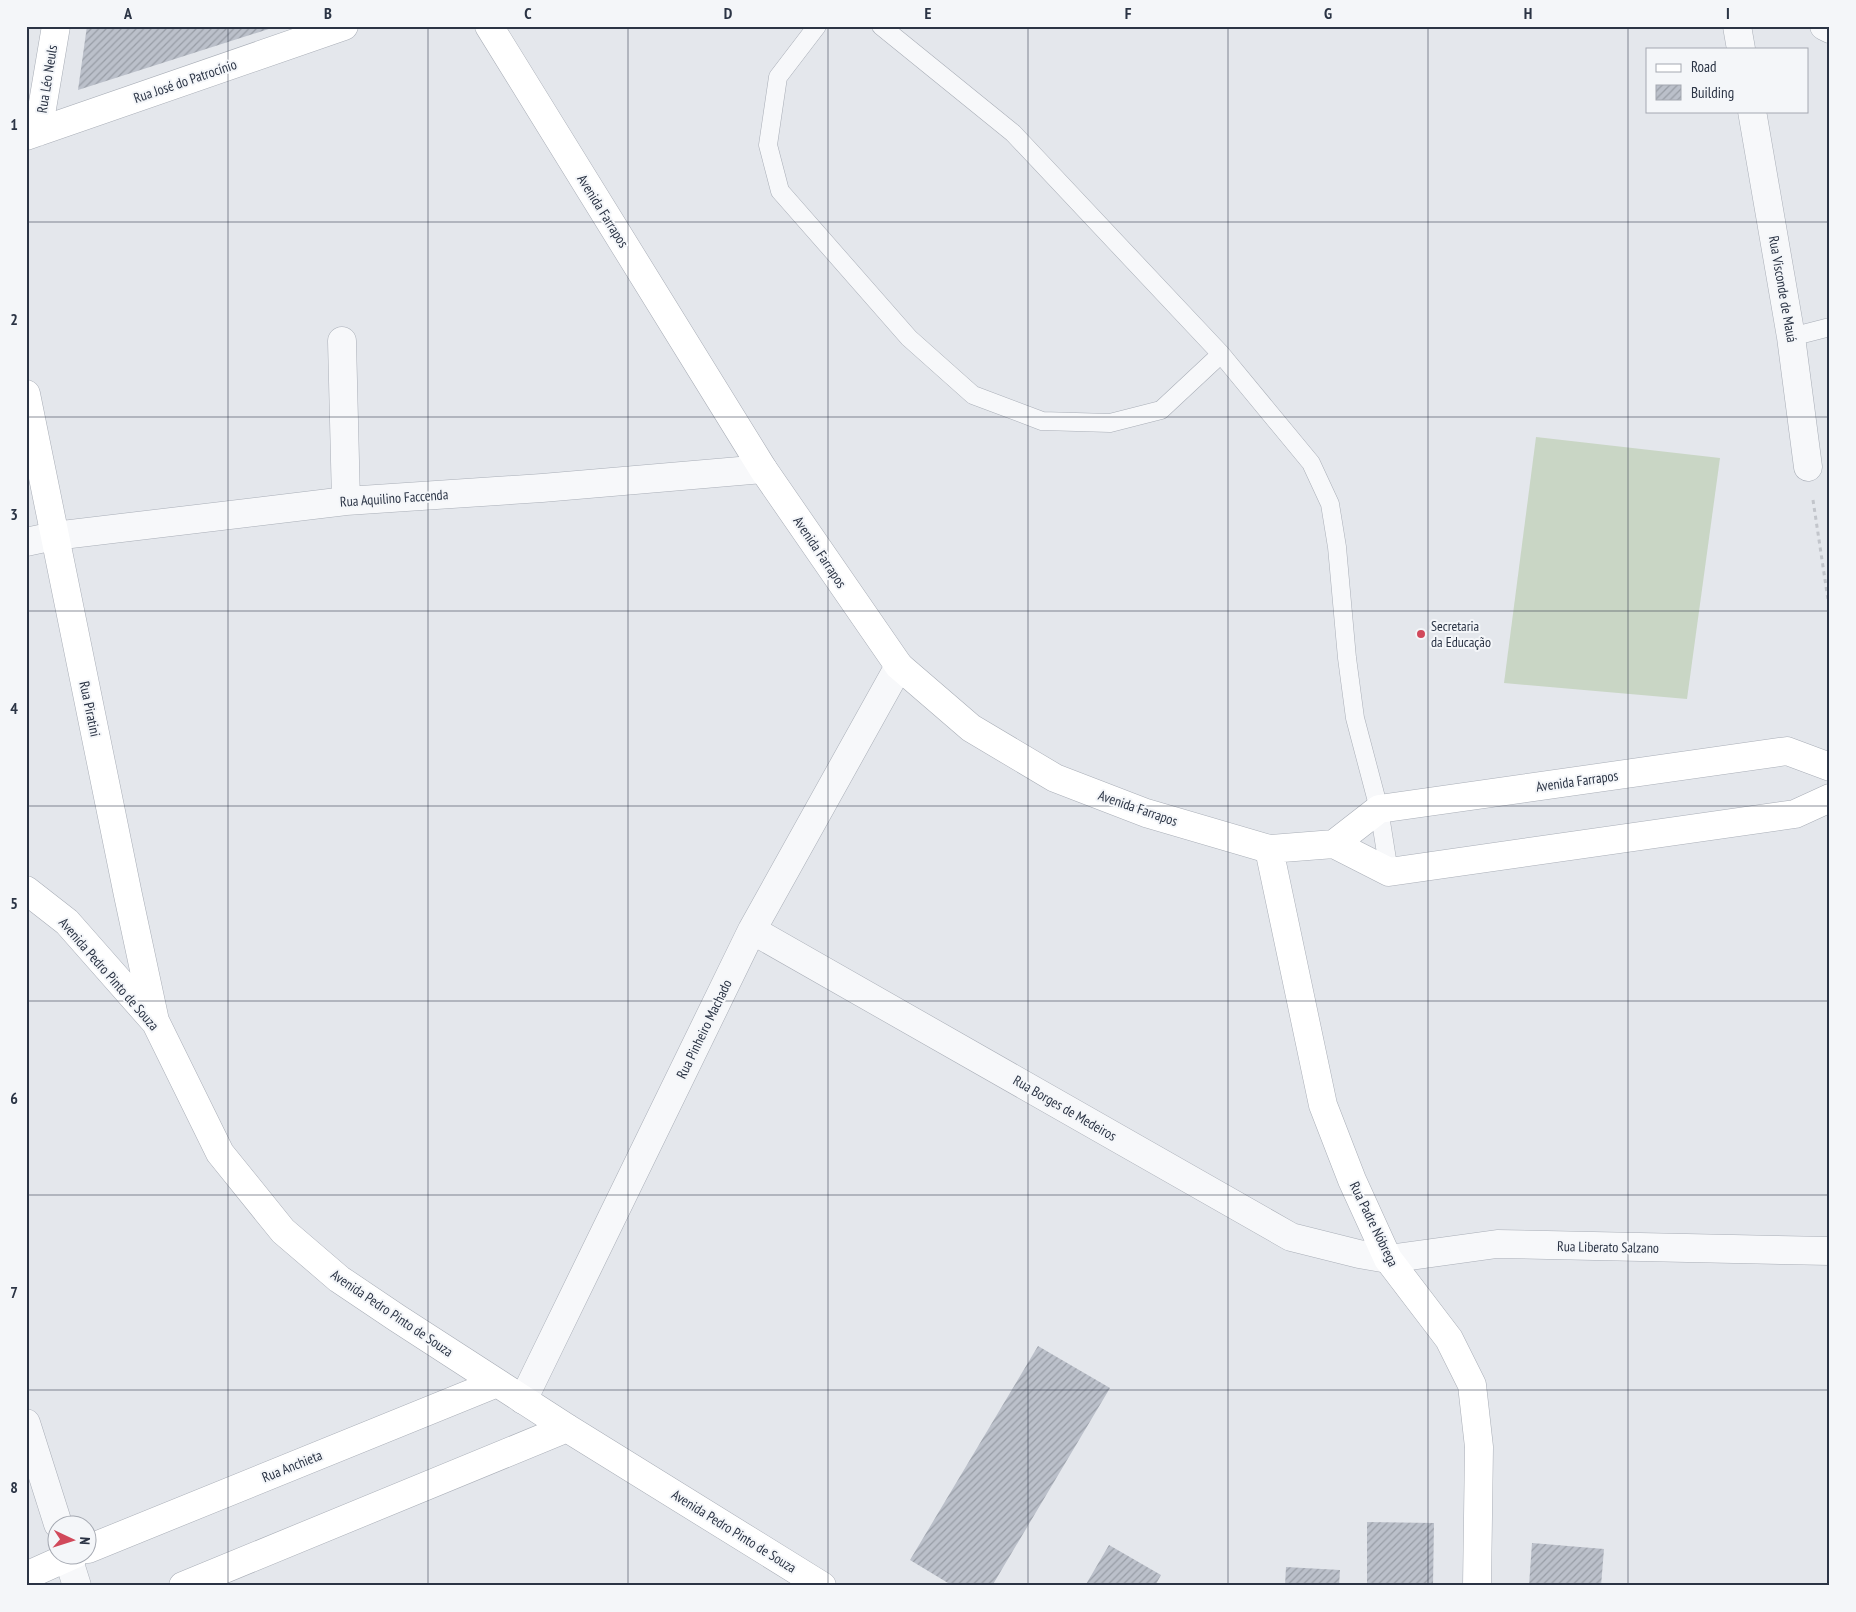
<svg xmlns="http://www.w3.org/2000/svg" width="1856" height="1612" font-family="'PT Sans Narrow',sans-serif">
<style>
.garden{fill:#c9d6c5}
.building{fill:url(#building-hatch)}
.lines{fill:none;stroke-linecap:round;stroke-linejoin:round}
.lane-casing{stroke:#a9aeb7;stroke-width:19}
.street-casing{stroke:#a9aeb7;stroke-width:29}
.secondary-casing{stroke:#a9aeb7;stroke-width:29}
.path{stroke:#c2c5cb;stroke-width:3;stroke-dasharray:4 4;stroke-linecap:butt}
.lane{stroke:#f7f8fa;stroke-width:18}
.street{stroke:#f7f8fa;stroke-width:28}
.secondary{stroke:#fff;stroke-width:28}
.grid{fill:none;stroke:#2b3445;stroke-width:1;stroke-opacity:0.55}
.poi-dot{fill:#d1495b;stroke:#f4f6f9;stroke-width:2}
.labels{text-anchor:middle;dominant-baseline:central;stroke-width:4;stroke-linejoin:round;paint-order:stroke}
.street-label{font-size:14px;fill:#2b3445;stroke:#f4f6f9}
.poi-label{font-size:14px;fill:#2b3445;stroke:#f4f6f9;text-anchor:start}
.neatline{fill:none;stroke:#2b3445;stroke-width:2}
.grid-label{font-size:16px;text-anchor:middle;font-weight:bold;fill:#2b3445}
</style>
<defs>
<pattern id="building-hatch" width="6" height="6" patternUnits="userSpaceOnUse" patternTransform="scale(1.25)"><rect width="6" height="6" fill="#bbc0ca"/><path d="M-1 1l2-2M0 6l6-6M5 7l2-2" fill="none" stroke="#989da6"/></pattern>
</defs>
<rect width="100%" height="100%" fill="#e4e7ec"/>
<path class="garden" d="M1536 437 1720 458 1687 699 1504 683Z"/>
<path class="building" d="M87 26H275V27L78 90Z
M1038 1346 1110 1388 992 1586H953L910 1560Z
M1367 1522 1434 1523 1433 1586H1367Z
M1532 1543 1604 1549 1601 1586H1529Z
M1109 1545 1161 1575 1155 1586H1085Z
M1286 1567 1340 1570 1339 1586H1285Z"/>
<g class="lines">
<g class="lane-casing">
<path id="lane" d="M817 26 778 77 768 145 780 191 909 338 973 395 1042 421 1110 423 1161 410 1221 354
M881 26 1013 133 1221 354 1311 463 1330 504 1337 547 1347 658 1355 718 1379 809 1389 872
M1791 337 1830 327"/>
</g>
<g class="street-casing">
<path id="street" d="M1737 26 1741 49
M1824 26 1830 29
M1752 111 1791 337 1808 467
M342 341 346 501
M26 542 54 536 346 501 542 488 763 469
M752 930 1291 1237 1359 1254 1388 1259 1497 1244 1830 1251
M523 1400 752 930 899 666
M26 1423 58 1524
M67 1554 77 1586"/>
</g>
<g class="secondary-casing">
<path id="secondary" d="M489 26 763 469 899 666 971 728 1055 778 1146 813 1269 849 1334 844 1389 872 1795 814 1830 798
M38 132 56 26
M26 136 344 26
M26 394 128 895 155 1021
M1334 844 1379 809 1787 751 1830 767
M1269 849 1323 1105 1352 1180 1388 1259 1449 1339 1472 1385 1479 1447 1477 1586
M26 890 67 922 156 1023 220 1153 283 1231 339 1279 397 1318 567 1428 822 1586
M88 1549 497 1383
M26 1576 75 1554
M183 1586 567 1428"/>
</g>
<path class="path" d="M1813 500 1830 613"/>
<use href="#lane" class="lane"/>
<use href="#street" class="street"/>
<use href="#secondary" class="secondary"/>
</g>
<path class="grid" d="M228 26V1586M428 26V1586M628 26V1586M828 26V1586M1028 26V1586M1228 26V1586M1428 26V1586M1628 26V1586M26 222H1830M26 417H1830M26 611H1830M26 806H1830M26 1001H1830M26 1195H1830M26 1390H1830"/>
<circle class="poi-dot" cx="1421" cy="634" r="5"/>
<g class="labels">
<g class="street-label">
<text transform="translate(47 79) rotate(-81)">Rua Léo Neuls</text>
<text transform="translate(185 81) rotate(-19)">Rua José do Patrocínio</text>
<text transform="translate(603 211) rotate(58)">Avenida Farrapos</text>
<text transform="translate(1783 289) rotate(80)">Rua Visconde de Mauá</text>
<text transform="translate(394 498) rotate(-4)">Rua Aquilino Faccenda</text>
<text transform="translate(820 552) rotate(56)">Avenida Farrapos</text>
<text transform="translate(90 709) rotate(78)">Rua Piratini</text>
<text transform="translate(1577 781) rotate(-8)">Avenida Farrapos</text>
<text transform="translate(1138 808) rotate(19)">Avenida Farrapos</text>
<text transform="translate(109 974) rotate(49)">Avenida Pedro Pinto de Souza</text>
<text transform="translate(704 1029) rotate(-64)">Rua Pinheiro Machado</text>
<text transform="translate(1065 1108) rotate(30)">Rua Borges de Medeiros</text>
<text transform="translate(1374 1224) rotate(64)">Rua Padre Nóbrega</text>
<text transform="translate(1608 1247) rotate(1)">Rua Liberato Salzano</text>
<text transform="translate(392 1313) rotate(34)">Avenida Pedro Pinto de Souza</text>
<text transform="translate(292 1466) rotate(-22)">Rua Anchieta</text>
<text transform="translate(734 1531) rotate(32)">Avenida Pedro Pinto de Souza</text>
</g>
<g class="poi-label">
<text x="1431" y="626">Secretaria<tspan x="1431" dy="16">da Educação</tspan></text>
</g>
</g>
<rect width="1856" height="1612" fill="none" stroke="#f4f6f9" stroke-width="55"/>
<rect x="1646" y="48" width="162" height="65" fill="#f4f6f9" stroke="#a4a8b1"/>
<rect x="1656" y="64" width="25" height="8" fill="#ffffff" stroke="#a4a8b1"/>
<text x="1691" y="72" font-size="15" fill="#2b3445">Road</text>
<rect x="1656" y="85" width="25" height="15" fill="url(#building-hatch)" stroke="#a4a8b1"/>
<text x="1691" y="98" font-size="15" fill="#2b3445">Building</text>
<g transform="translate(72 1540) rotate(94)"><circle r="24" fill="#f4f6f9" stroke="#a4a8b1"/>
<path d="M0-4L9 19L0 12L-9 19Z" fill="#d1495b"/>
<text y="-8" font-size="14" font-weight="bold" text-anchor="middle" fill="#2b3445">N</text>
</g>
<rect x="28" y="28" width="1800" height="1556" class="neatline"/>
<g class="grid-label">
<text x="128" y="19">A</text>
<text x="328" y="19">B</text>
<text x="528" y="19">C</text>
<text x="728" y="19">D</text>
<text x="928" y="19">E</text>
<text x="1128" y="19">F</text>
<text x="1328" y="19">G</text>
<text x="1528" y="19">H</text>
<text x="1728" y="19">I</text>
<text x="14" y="130">1</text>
<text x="14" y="325">2</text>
<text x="14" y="520">3</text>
<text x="14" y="714">4</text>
<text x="14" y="909">5</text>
<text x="14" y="1104">6</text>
<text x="14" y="1298">7</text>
<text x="14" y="1493">8</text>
</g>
</svg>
